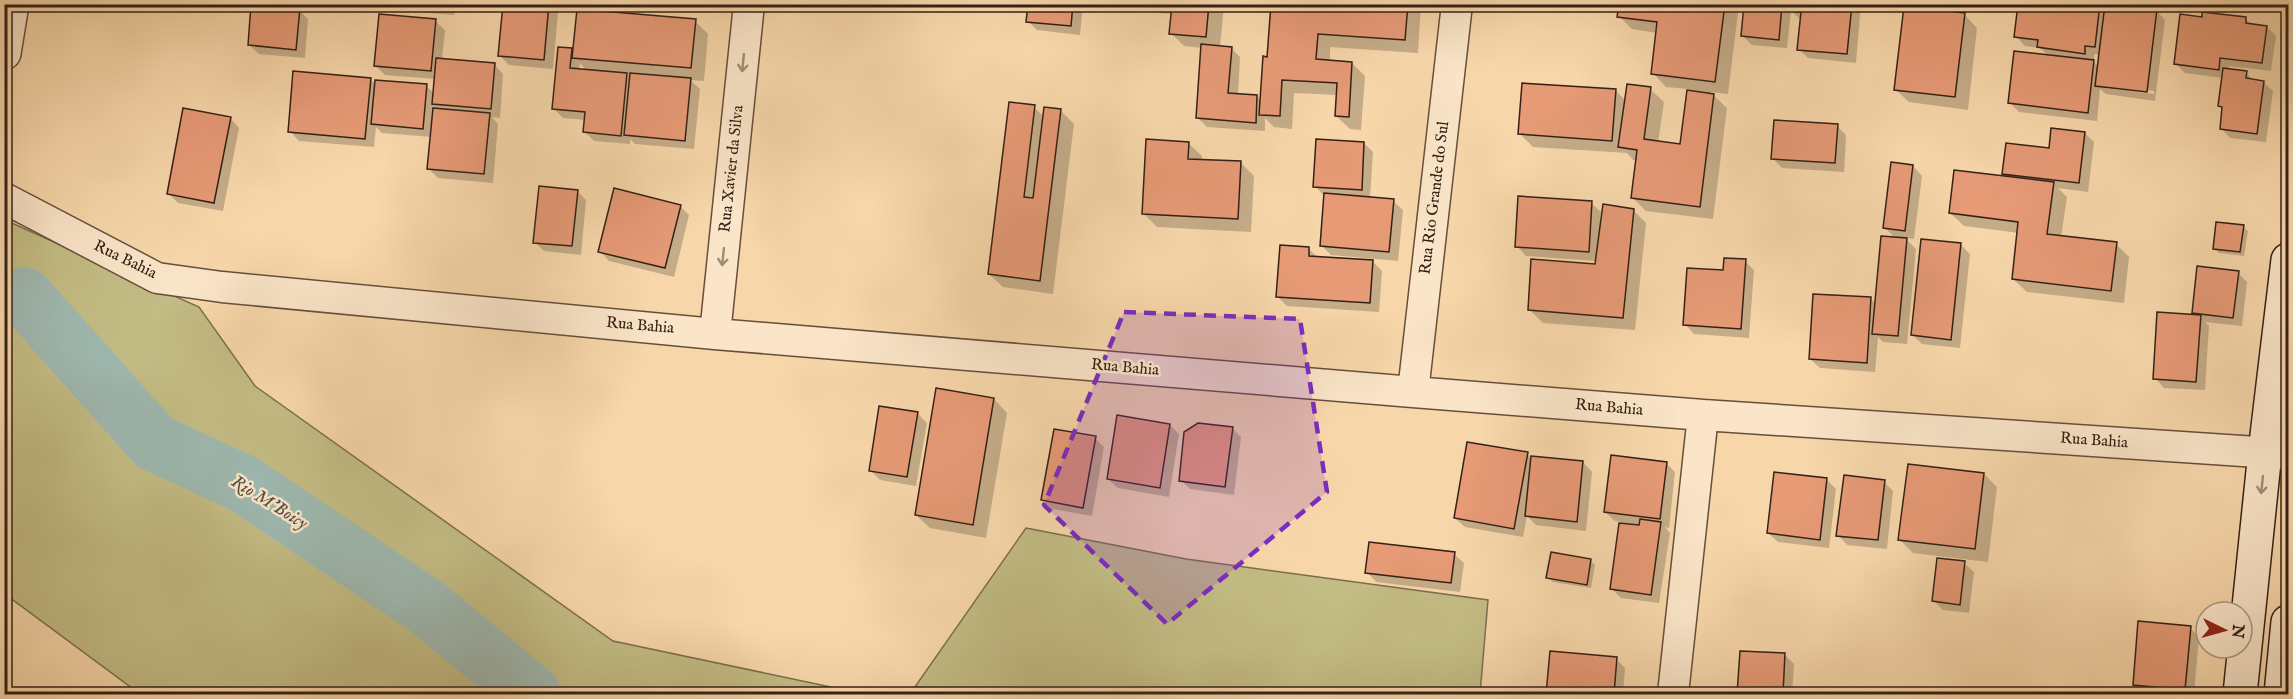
<svg xmlns="http://www.w3.org/2000/svg" width="2293" height="699" font-family="'IM FELL English',serif">
<style>
.green{fill:#c3bc84;stroke:#7c6e4d;stroke-width:1.5}
.shadow{fill:#0003;fill-rule:evenodd}
.lines{fill:none;stroke-linecap:round;stroke-linejoin:round}
.river{stroke:#9eb8af;stroke-width:58}
.building{fill:#e69a76;stroke:#352016;stroke-width:1.5}
.minor-casing{stroke:#664e3b;stroke-width:33}
.tertiary-casing{stroke:#664e3b;stroke-width:36}
.secondary-casing{stroke:#352016;stroke-width:36}
.minor{stroke:#fae5c8;stroke-width:30}
.tertiary{stroke:#fae5c8;stroke-width:33}
.secondary{stroke:#fae5c8;stroke-width:33}
.oneway{stroke:#a18c78}
.marked{fill:#7b2cbf;fill-opacity:0.2;stroke:#7b2cbf;stroke-width:4.5;stroke-dasharray:12 8;stroke-linejoin:round}
.labels{text-anchor:middle;dominant-baseline:central;stroke-width:5;stroke-linejoin:round;paint-order:stroke}
.street-label{font-size:16px;fill:#352016;stroke:#fae5c8}
.water-label{font-size:18px;font-style:italic;fill:#544e44;stroke:#fae5c8}
</style>
<rect width="100%" height="100%" fill="#f7d7aa"/>
<filter id="stains"><feTurbulence type="fractalNoise" baseFrequency=".00333" numOctaves="4"/><feColorMatrix values="0 0 0 0 .2 0 0 0 0 .09 0 0 0 0 .02 0 0 0 .5 -.17"/></filter>
<radialGradient id="worn" r=".72"><stop offset=".6" stop-color="#630" stop-opacity="0"/><stop offset="1" stop-color="#630" stop-opacity=".3"/></radialGradient>
<path class="green" d="M5 220 199 307 255 386 613 641 864 694H140L5 594Z
M1026 528 1186 559 1488 600 1480 694H910Z"/>
<path class="shadow" d="M398 4H454V15L404 11Z
M504 4H551L558 12 553 69 509 65 500 56Z
M1029 4H1083L1080 35 1037 30 1028 21Z
M1151 4H1224L1220 47 1231 48 1240 57 1238 95 1257 96 1262 101 1269 58 1272 4H1421L1418 53 1330 47V62L1352 63 1365 76 1361 130 1350 129 1336 116 1338 95 1294 93 1292 129 1274 127 1265 118V131L1207 127 1198 118 1202 48 1184 46 1171 33 1172 14 1159 13Z
M1620 4H1739L1728 94 1710 92 1727 108 1713 219 1646 211 1632 197 1637 160H1633L1627 153 1533 147 1520 134 1615 90 1626 101 1650 89 1664 102 1658 143 1681 146 1688 89 1666 87 1653 73 1657 33 1632 29 1619 16Z
M1745 4H1861L1856 63 1808 58 1799 49 1801 20 1791 11 1787 48 1752 45 1742 35Z
M2020 4H2101L2106 9 2156 10 2165 20 2155 101 2106 94 2100 89 2097 121 2019 112 2010 103 2049 56 2040 48 2025 46 2016 36ZM2094 54 2100 55 2099 67 2094 62ZM2105 85 2154 91V94L2105 88Z
M299 10 308 19 305 58 259 54 249 45Z
M1964 14 1977 28 1968 110 1909 102 1895 89Z
M2245 19 2252 25 2267 27 2276 36 2271 71 2229 66V70L2246 73 2254 81 2263 82 2273 91 2266 142 2230 138 2221 128 2223 109 2220 106 2223 78 2185 73 2176 64Z
M435 21 445 30 442 60 494 64 503 74 500 118 492 117 498 124 493 183 438 178 429 169 432 137 382 133 376 127 374 147 299 141 290 131 370 79 376 85 426 86 435 94 436 79 385 75 376 66Z
M695 21 708 34 704 81 690 80 700 89 694 149 635 144 630 139V144L594 141 585 132 586 120 563 118 553 108 571 49 574 53ZM580 63 587 71 579 70Z
M1034 107 1044 117 1060 110 1074 124 1053 294 1003 287 989 274Z
M230 118 239 128 223 211 178 203 169 194Z
M1837 126 1846 135 1844 172 1782 168 1772 158Z
M2085 133 2094 142 2088 192 2058 188 2067 197 2061 237 2116 244 2129 257 2124 303 2027 292 2013 279 2019 233 1964 226 1950 213 2009 178 2004 173Z
M1188 143 1202 156V161L1241 163 1254 176 1251 232 1157 227 1144 214Z
M1364 143 1373 152 1370 199 1393 201 1403 210 1398 261 1331 255 1321 245 1324 196 1315 186Z
M1913 166 1922 176 1914 239 1905 238 1916 249 1907 344 1883 342 1878 337 1875 372 1820 368 1810 359 1871 299 1876 304 1895 238 1885 228Z
M577 191 586 200 581 255 544 251 535 242Z
M1591 203 1601 212 1600 219 1633 210 1646 223 1635 330 1543 323 1530 310 1596 266 1597 261 1526 256 1517 246Z
M680 206 689 215 674 277 609 261 600 251Z
M2243 227 2248 231 2244 256 2219 253 2214 248Z
M1961 245 1970 254 1960 348 1922 344 1913 335Z
M1308 248 1318 258 1372 261 1382 271 1379 312 1287 306 1278 297Z
M1745 261 1754 270 1749 338 1694 334 1685 324 1724 271Z
M2238 273 2247 282 2242 326 2205 322 2209 326 2205 390 2164 388 2155 378 2197 316 2193 312Z
M994 399 1007 413 986 538 930 528 916 515Z
M917 413 927 423 916 486 880 480 870 470Z
M1170 425 1179 434 1169 497 1118 488 1108 479Z
M1232 428 1241 437 1234 495 1190 489 1181 480Z
M1095 438 1104 447 1092 516 1052 509 1043 500Z
M1527 454 1530 457 1583 462 1592 472 1586 531 1536 525 1527 516 1523 537 1465 527 1455 518Z
M1666 463 1675 472 1669 528 1665 527 1670 533 1659 603 1621 598 1611 588 1621 522 1615 521 1605 512Z
M1984 474 1997 487 1988 562 1913 553 1900 540Z
M1827 480 1836 489 1829 548 1778 542 1768 533Z
M1884 482 1893 491 1887 549 1847 545 1838 535Z
M1454 554 1464 563 1460 592 1376 582 1367 572Z
M1590 560 1595 565 1591 588 1553 582 1548 578Z
M1964 563 1974 572 1969 613 1943 610 1934 601Z
M2190 628 2199 637 2194 694H2144L2134 685Z
M1551 653 1616 659 1625 668 1623 694H1548Z
M1741 653 1785 655 1794 664 1792 694H1739Z"/>
<g class="lines">
<path class="river" d="M24 296 155 443 242 483 428 608 532 694"/>
</g>
<path class="building" d="M251 4 300 8 296 50 248 45Z
M503 4H549L544 60 498 56Z
M1028 4H1073L1071 26 1026 22Z
M1172 4H1209L1206 37 1169 34Z
M1271 4H1408L1405 40 1318 34 1316 59 1352 62 1349 117 1335 116 1337 83 1282 80 1280 116 1259 115 1263 56 1267 57Z
M1619 4H1725L1715 82 1651 74 1657 22 1617 17Z
M1744 4H1782L1779 40 1741 36Z
M1789 4H1852L1847 54 1797 50 1801 12 1789 11Z
M2018 4H2100L2095 47 2085 46V54L2037 47 2038 40 2014 37Z
M2105 4 2157 9 2147 92 2095 86Z
M1904 6 1965 13 1955 97 1894 90Z
M577 9 696 19 691 68 572 58Z
M2202 12 2246 17V23L2267 26 2262 63 2220 58 2219 70 2174 64 2180 14 2202 17Z
M379 14 436 19 431 71 374 66Z
M1201 44 1232 47 1228 93 1257 95 1256 123 1196 118Z
M558 47 572 48 570 68 627 73 621 136 583 132 585 112 552 109Z
M2014 51 2094 60 2088 113 2008 103Z
M436 58 495 63 491 109 432 104Z
M2223 68 2247 71 2246 78 2264 81 2257 134 2220 129 2222 107 2218 106Z
M293 71 371 78 365 139 288 132Z
M630 73 691 78 685 141 624 135Z
M375 80 427 84 423 129 371 124Z
M1522 83 1616 89 1612 141 1518 134Z
M1627 84 1651 87 1644 139 1680 144 1687 90 1714 94 1700 207 1631 198 1637 150 1618 147Z
M1009 102 1035 105 1024 197 1033 198 1044 107 1061 109 1040 281 988 274Z
M183 108 231 117 214 203 167 194Z
M433 108 490 113 484 174 427 169Z
M1774 120 1838 124 1835 163 1771 159Z
M2051 128 2085 132 2079 183 2002 174 2006 143 2049 148Z
M1146 139 1189 142 1188 159 1241 161 1238 219 1142 214Z
M1316 139 1364 142 1362 190 1313 187Z
M1891 162 1913 165 1905 231 1883 228Z
M1954 170 2054 182 2047 234 2117 242 2111 291 2012 279 2018 222 1949 213Z
M539 186 578 190 572 246 533 243Z
M614 188 681 205 665 268 598 252Z
M1324 193 1394 199 1389 252 1320 246Z
M1518 196 1592 201 1589 252 1515 247Z
M1603 204 1634 209 1623 318 1528 310 1531 259 1595 264Z
M2216 222 2244 225 2240 252 2213 249Z
M1881 236 1907 238 1898 336 1872 334Z
M1921 239 1961 243 1951 340 1911 335Z
M1280 245 1309 247V256L1373 260 1370 303 1276 297Z
M1724 258 1746 259 1741 329 1683 325 1687 268 1723 270Z
M2197 266 2239 271 2233 318 2192 313Z
M1813 294 1871 297 1867 363 1809 359Z
M2157 312 2201 315 2196 382 2153 379Z
M936 388 994 398 973 525 915 515Z
M879 406 918 412 907 477 869 471Z
M1117 415 1170 424 1160 488 1107 479Z
M1198 423 1233 427 1225 487 1179 481 1184 432Z
M1054 429 1096 436 1083 508 1041 500Z
M1467 442 1528 452 1514 529 1454 518Z
M1611 455 1667 462 1660 519 1604 512Z
M1531 456 1583 461 1577 522 1525 516Z
M1908 464 1984 473 1975 549 1898 540Z
M1774 472 1827 478 1820 540 1767 533Z
M1844 475 1885 480 1878 540 1836 536Z
M1640 519 1661 522 1651 595 1610 589 1619 523 1639 525Z
M1369 542 1455 552 1451 583 1365 573Z
M1551 552 1591 559 1587 585 1546 578Z
M1937 558 1965 561 1960 605 1932 601Z
M2138 621 2191 626 2185 690 2133 685Z
M1550 651 1617 657 1614 694H1546Z
M1740 651 1785 653 1783 694H1737Z"/>
<g class="lines">
<g class="minor-casing">
<path id="minor" d="M4 198 157 278 222 287 715 334 1413 392 1703 415 2288 454
M715 334 749 4
M1413 392 1457 4
M1673 694 1703 415"/>
</g>
<g class="tertiary-casing">
<path id="tertiary" d="M4 53 12 4"/>
</g>
<g class="secondary-casing">
<path id="secondary" d="M2240 694 2265 452 2288 260
M2281 694 2288 622"/>
</g>
<use href="#minor" class="minor"/>
<use href="#tertiary" class="tertiary"/>
<use href="#secondary" class="secondary"/>
</g>
<defs><path id="oneway-shaft" d="M-6 0H5M1.5-3L5.5 0L1.5 3" fill="none" stroke-width="1.6" stroke-linecap="round" stroke-linejoin="round" transform="scale(1.5)"/></defs>
<g class="oneway">
<use href="#oneway-shaft" transform="translate(743 63) rotate(96)"/>
<use href="#oneway-shaft" transform="translate(723 257) rotate(96)"/>
<use href="#oneway-shaft" transform="translate(2262 485) rotate(96)"/>
</g>
<path class="marked" d="M1124 312 1300 319 1327 492 1167 624 1044 505Z"/>
<g class="labels">
<g class="street-label">
<text transform="translate(732 169) rotate(-84)">Rua Xavier da Silva</text>
<text transform="translate(1435 198) rotate(-83)">Rua Rio Grande do Sul</text>
<text transform="translate(125 260) rotate(26)">Rua Bahia</text>
<text transform="translate(640 326) rotate(5)">Rua Bahia</text>
<text transform="translate(1125 368) rotate(5)">Rua Bahia</text>
<text transform="translate(1609 408) rotate(5)">Rua Bahia</text>
<text transform="translate(2094 441) rotate(4)">Rua Bahia</text>
</g>
<g class="water-label">
<text transform="translate(269 503) rotate(32)">Rio M'Boicy</text>
</g>
</g>
<rect width="2293" height="699" fill="none" stroke="#f7d7aa" stroke-width="24"/>
<rect x="6" y="6" width="2281" height="687" fill="none" stroke="#352016" stroke-width="3"/>
<rect x="12" y="12" width="2269" height="675" fill="none" stroke="#352016" stroke-width="1.5"/>
<g transform="translate(2224 630) rotate(95)"><circle r="28" fill="#fae5c8" stroke="#ab9681" stroke-width="1.5"/>
<path d="M0-4.5L10 22L0 15L-10 22Z" fill="#8f2418"/>
<text y="-9" font-size="16" font-weight="bold" text-anchor="middle" fill="#352016">N</text>
</g>
<rect width="100%" height="100%" filter="url(#stains)"/>
<rect width="100%" height="100%" fill="url(#worn)"/>
</svg>
